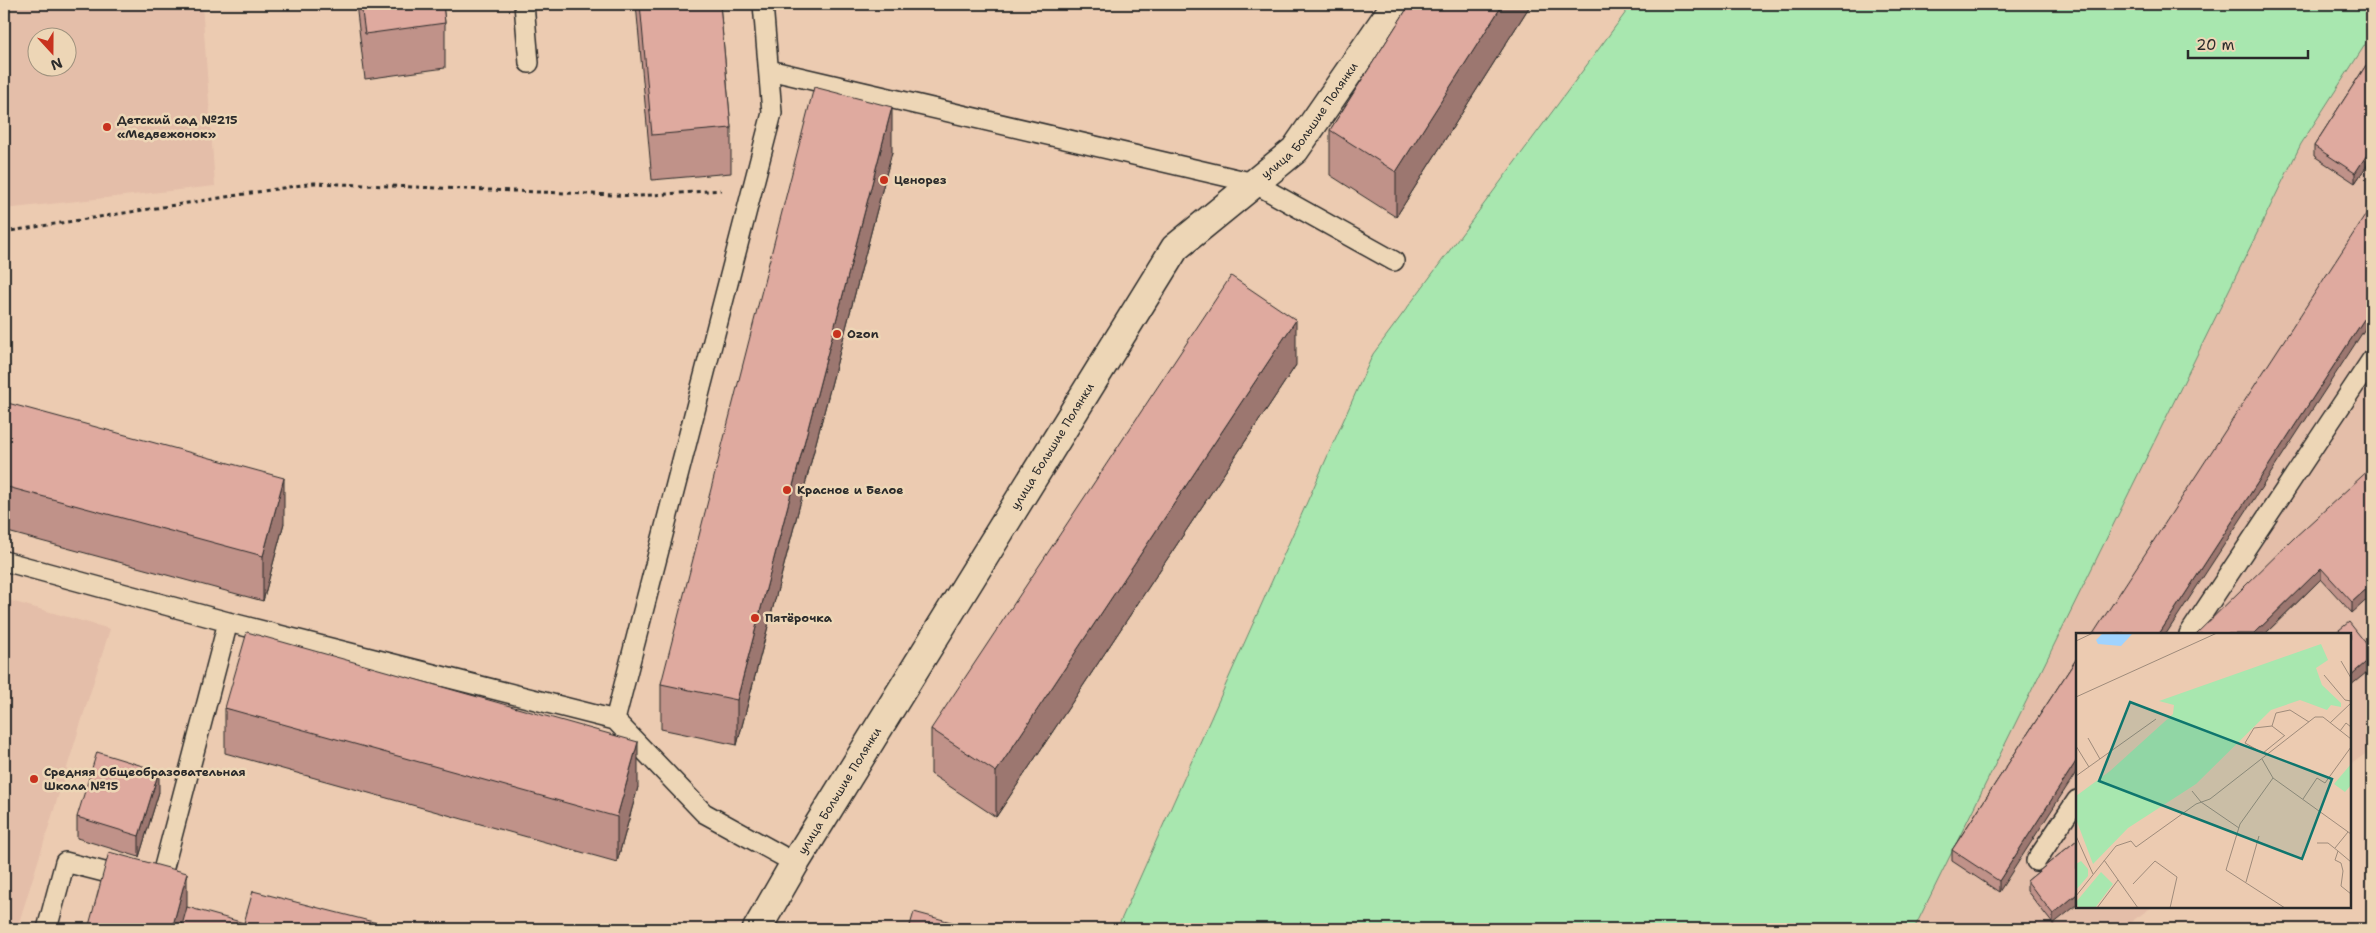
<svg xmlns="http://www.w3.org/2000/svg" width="2376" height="933" font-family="'Shantell Sans',sans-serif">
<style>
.built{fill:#e4bea9;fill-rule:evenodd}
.green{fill:#a8e7af;stroke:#6a896d}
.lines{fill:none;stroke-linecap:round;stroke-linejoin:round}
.lane-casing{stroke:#2b2b2b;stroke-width:22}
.street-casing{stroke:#2b2b2b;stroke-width:31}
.path{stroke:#2b2b2b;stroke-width:3;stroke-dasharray:4 4;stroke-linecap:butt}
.lane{stroke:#edd6b6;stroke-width:19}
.street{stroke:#edd6b6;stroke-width:28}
.wall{fill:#c09289;stroke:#2b2b2b}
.shaded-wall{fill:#9c776f;stroke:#2b2b2b}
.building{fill:#dfaa9f;stroke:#2b2b2b}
.poi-dot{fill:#c8321e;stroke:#edd6b6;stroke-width:2}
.labels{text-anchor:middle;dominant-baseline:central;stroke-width:5;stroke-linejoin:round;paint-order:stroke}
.street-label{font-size:12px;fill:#2b2b2b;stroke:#edd6b6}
.poi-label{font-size:12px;font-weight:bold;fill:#2b2b2b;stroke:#edd6b6;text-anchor:start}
.inset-road{fill:none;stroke:#9f8b7b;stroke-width:1}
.view{fill:#0f766e;fill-opacity:0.15;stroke:#0f766e;stroke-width:2.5}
.inset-edge{fill:none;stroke:#2b2b2b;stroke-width:2.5}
</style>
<rect width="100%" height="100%" fill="#eccbb1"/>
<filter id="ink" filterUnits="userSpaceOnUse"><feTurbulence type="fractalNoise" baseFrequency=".02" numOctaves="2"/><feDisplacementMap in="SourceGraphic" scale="10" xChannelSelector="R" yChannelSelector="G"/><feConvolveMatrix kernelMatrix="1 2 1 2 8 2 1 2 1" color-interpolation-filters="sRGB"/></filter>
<g filter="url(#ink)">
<path class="built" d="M4 4H202L215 186 4 209ZM38 38H68V68H38Z
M2372 34V749L2350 765V634H2077V907H2152L2121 929H1914L2301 144Z
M4 599 110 629 17 929H4Z"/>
<path class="green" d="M1632 4H2372V34L2301 144 1914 929H1117L1373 354Z"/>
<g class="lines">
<g class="lane-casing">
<path id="lane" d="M524 4 529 63
M769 70 1254 183 1394 261
M4 561 228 622 615 720 772 113 763 4
M2189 634 2372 359
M615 720 704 813 795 863
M2036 861 2077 800
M47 929 65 862 159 886 228 622"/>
</g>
<g class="street-casing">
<g id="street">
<path id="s1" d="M757 929 795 863 1175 248 1295 150 1396 4"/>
</g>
</g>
<path class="path" d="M4 232 314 183 639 196 721 190"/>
<use href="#lane" class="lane"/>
<use href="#street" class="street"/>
</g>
<path class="wall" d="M356 4H443L445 23V68L365 79Z
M636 4H720L731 128V173L652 180Z
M1410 4H1531L1396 217 1330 175V130Z
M2372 56V158L2355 183 2314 156V146Z
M892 152 737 745 661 729V684Z
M1296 365 996 817 931 774V729Z
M4 402 284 523 263 601 4 531Z
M2372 467 2352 613 2321 579 2265 634Z
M2077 658 1999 892 1952 861V850Z
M225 708 638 787 617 862 225 753Z
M159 792 139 857 77 838V817Z
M2077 840 2053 924 2027 891V881Z"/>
<path class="shaded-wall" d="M1503 4H1531L1396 217V172Z
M892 107V152L737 745V700Z
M2372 147V158L2355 183V173Z
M2372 307V318L2166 634H2159Z
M1296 320V365L996 817V772Z
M284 478V523L263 601V556Z
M2321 568V579L2265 634H2254Z
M2372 584V595L2352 613V602Z
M2372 657V668L2350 686V676Z
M638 742V787L617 862V817Z
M2077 760V771L1999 892V881Z
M159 771V792L139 857V836Z
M187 873V918L184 929H172Z
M2077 894V905L2053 924V914Z"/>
<path class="building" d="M361 4H443L445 23 365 34Z
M640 4H720L731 128 652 135Z
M1410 4H1503L1396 172 1330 130Z
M2372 56V147L2355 173 2314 146Z
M814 87 892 107 737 700 661 684Z
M2372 205V307L2159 634H2093Z
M1231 276 1296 320 996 772 931 729Z
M4 402 284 478 263 556 4 486Z
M2372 467V584L2352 602 2321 568 2254 634H2196L2294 538Z
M2349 622 2372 651V657L2350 676V634H2334Z
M247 632 638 742 617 817 225 708Z
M2077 658V760L1999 881 1952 850Z
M97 752 159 771 139 836 77 817Z
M2077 840V894L2053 914 2027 881Z
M109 852 187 873 172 929H88Z
M253 891 385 925 384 929H181L187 907 244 923Z
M914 912 977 929H909Z"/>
</g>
<g class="poi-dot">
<circle cx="107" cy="127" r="5"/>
<circle cx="884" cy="180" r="5"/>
<circle cx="837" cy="334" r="5"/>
<circle cx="787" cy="490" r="5"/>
<circle cx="755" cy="618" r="5"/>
<circle cx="34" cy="779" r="5"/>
</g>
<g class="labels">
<g class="street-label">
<text stroke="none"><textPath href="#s1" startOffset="986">улица Большие Полянки</textPath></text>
<text stroke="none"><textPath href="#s1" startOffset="566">улица Большие Полянки</textPath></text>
<text stroke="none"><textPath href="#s1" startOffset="161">улица Большие Полянки</textPath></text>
</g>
<g class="poi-label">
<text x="117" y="120">Детский сад №215<tspan x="117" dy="14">«Медвежонок»</tspan></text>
<text x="894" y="180">Ценорез</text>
<text x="847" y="334">Ozon</text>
<text x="797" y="490">Красное и Белое</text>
<text x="765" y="618">Пятёрочка</text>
<text x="44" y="772">Средняя Общеобразовательная<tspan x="44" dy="14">Школа №15</tspan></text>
</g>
</g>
<g transform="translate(2076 633)">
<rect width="275" height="275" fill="#eccbb1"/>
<path d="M245 11 252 27 240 35 246 52 265 70V74L255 72 251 77 224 67 195 77 120 151 52 195 17 231 0 186V163L34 138 97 81 98 72 83 68ZM275 131V152L269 159 258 151ZM5 228 12 236V243L0 257V231ZM25 239 37 251 19 275H3L0 269Z" fill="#a8e7af"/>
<path d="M27 0H57L45 13 22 11 20 7Z" fill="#a0d3fe"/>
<path class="inset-road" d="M0 8 17 0M265 28 275 45M248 42 269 67 275 68M0 64 141 0M254 90 275 70M196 93 178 95 169 110 187 120 208 103M264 98 270 90 275 94M209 103 196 93 200 80 214 77 233 89M12 105 24 126M0 113 13 134M186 126 197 145M0 143 80 86M116 158 125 169 163 195M227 166 241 145 249 150 275 114M0 203 17 241M241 210H252L262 218 259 227 265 230 267 238 265 253 275 261M259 215 272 199M262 218 275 229M28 227 62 275M170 249 183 203M57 251 79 228 101 244 94 275M0 263 40 213 55 208 60 214 120 171 134 166 239 84H247L275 106M21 275 42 247M209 275 150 237 164 191 197 145 275 201"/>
<path class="view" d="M54 69 256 146 226 226 23 148Z"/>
<rect width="275" height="275" class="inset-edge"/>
</g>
<rect width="2376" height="933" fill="none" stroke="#edd6b6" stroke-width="20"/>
<rect x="10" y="10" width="2356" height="913" fill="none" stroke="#2b2b2b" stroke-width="2" filter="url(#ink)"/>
<g transform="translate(52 52) rotate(159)"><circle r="24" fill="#edd6b6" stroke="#9f927e"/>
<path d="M0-4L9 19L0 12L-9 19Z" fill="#c8321e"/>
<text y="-8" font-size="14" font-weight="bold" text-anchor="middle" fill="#2b2b2b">N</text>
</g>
<path d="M2188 50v8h120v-8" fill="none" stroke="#2b2b2b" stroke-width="2.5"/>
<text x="2196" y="50" font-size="15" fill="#2b2b2b" stroke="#edd6b6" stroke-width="4" paint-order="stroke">20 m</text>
</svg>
